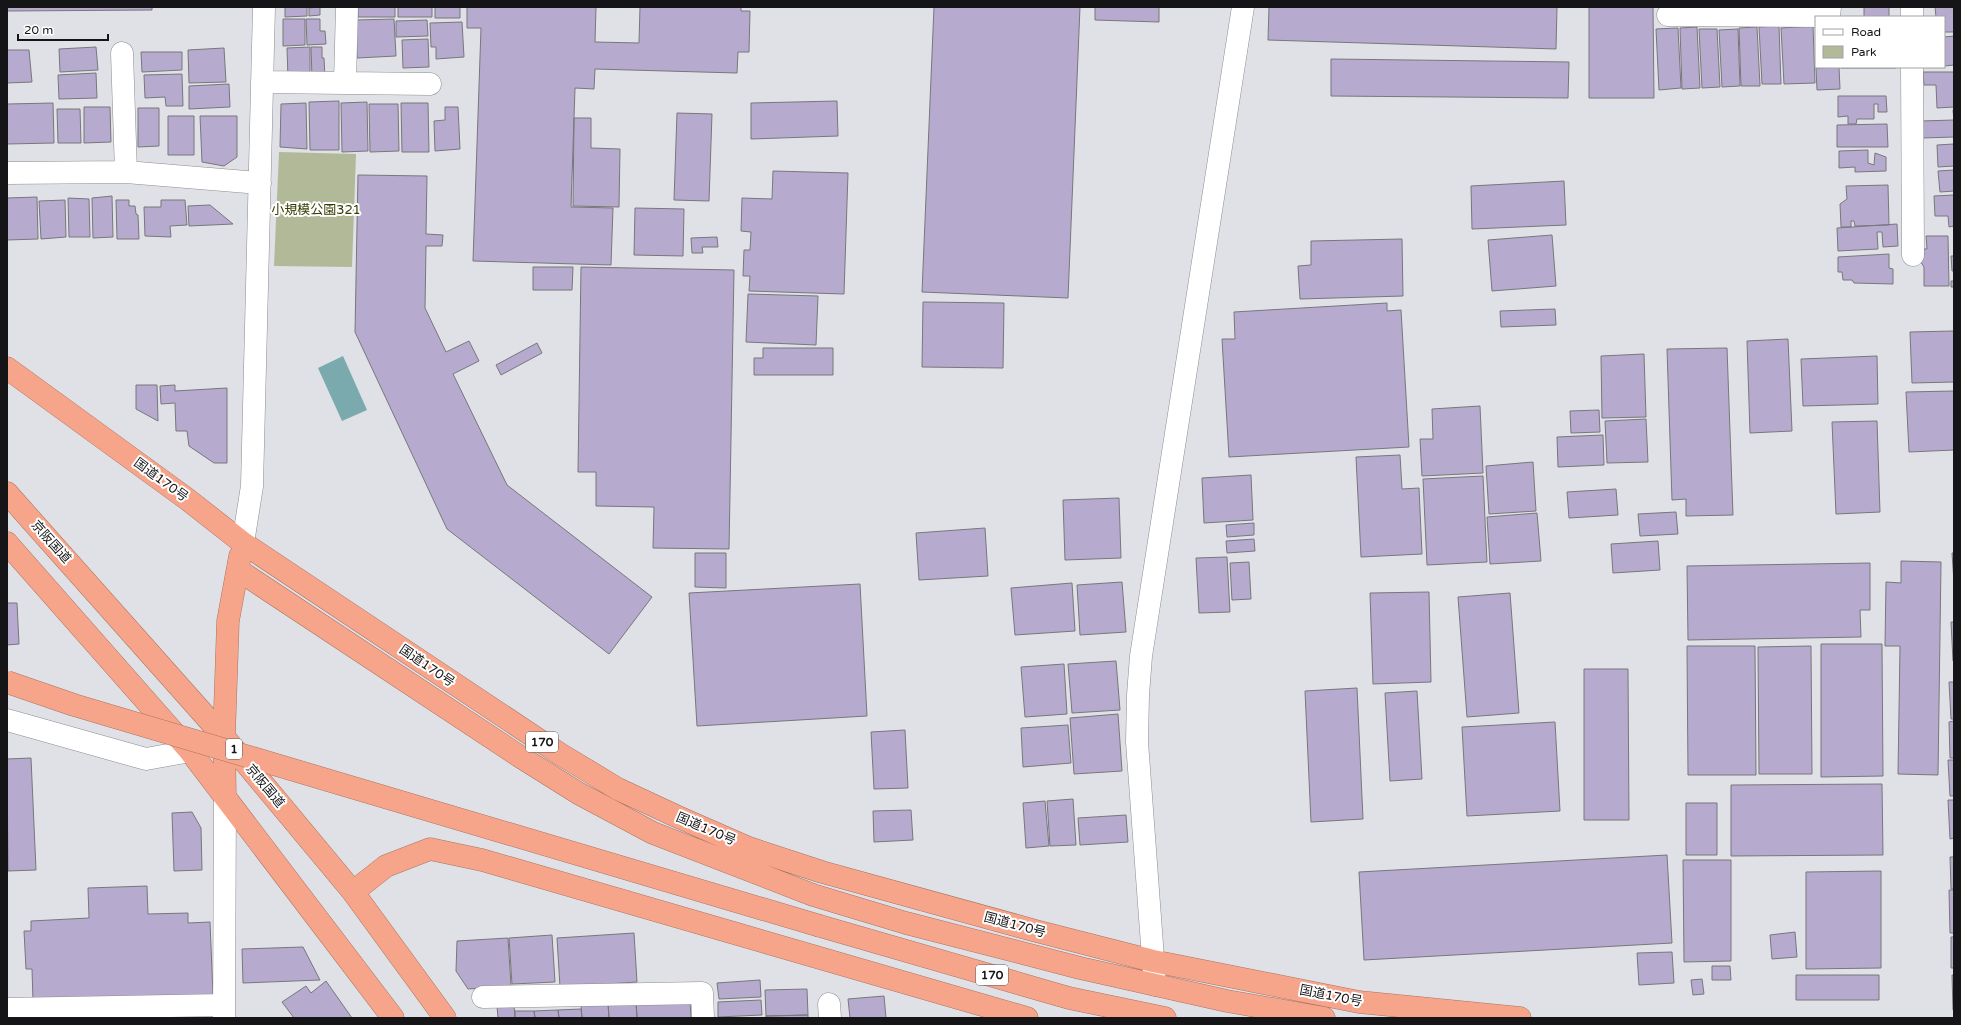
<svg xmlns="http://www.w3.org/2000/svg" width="1961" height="1025" font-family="'Varela Round','Noto Sans JP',sans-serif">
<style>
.green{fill:#b2b999}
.water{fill:#7aaaad}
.building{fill:#b6abce;stroke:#78777b}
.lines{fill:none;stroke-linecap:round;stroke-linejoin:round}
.minor-casing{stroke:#8c8d92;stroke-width:23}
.highway-casing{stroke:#a87362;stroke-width:23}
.minor{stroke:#fff;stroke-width:22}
.highway{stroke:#f7a58a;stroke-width:22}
.highway-bridge-casing{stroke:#a87362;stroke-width:23;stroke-linecap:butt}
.highway-bridge{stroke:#f7a58a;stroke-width:22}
.labels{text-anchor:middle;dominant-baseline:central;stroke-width:4;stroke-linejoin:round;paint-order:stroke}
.shield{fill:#fff;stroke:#5b5b5d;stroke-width:1}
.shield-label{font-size:12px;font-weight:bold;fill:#151517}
.park-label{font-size:13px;fill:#353d00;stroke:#fff}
.street-label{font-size:13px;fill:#151517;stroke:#fff}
</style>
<rect width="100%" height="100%" fill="#dfe1e6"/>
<path class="green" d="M279 152 356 154 352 267 274 266Z"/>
<path class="water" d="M343 356 367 410 342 421 318 368Z"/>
<path class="building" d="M7 7H152V10L7 11Z
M285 7H307V16L285 17Z
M320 7V15L309 16V8Z
M358 7H395V17H358Z
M398 7H432V17H398Z
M435 7H460V18H435Z
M467 7H596L595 42 639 43 640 7H741V11H750L749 52H738L737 73 595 69 594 89 575 88 571 207 613 208 611 265 473 261 481 28H467Z
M934 7H1080L1068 298 922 292Z
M1095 7H1159V22L1095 20Z
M1269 7H1557L1556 49 1268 40Z
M1589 7H1653L1654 98H1589Z
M1864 7H1889V17H1864Z
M1935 7H1954V32H1944V17H1936Z
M283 19H305V45L283 46Z
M306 19H320V31H325L326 44 307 45Z
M394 19 396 56 357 58 356 20Z
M427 20 428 36 396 37V21Z
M462 22 464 57 436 59V47H431L430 23Z
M1779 26 1781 84H1762L1759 27Z
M1813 26 1815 83 1784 84 1781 28Z
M1697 27 1700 88 1682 89 1680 28Z
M1757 27 1760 86H1741L1739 28Z
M1678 28 1681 88 1659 90 1656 29Z
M1699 29H1717L1720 87 1702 88Z
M1738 29 1740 86 1722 87 1719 30Z
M1954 36V65L1944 66V37Z
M428 39 429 67 403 68 402 40Z
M96 47 98 70 60 72 59 49Z
M310 47V78L288 79 287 48Z
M311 47H322V58H324L325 78H312Z
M224 48 226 82 189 83 188 50Z
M7 50H29L32 82 7 83Z
M141 52H182V70L142 72Z
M1331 59 1569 62 1568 98 1331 96Z
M1839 67 1840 89 1817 90 1816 68Z
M1841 67H1896V68H1841Z
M1923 72H1954V107L1937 108 1936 85H1924Z
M96 73 97 98 59 99 58 75Z
M182 74 183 106H166L165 97 145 98 144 75Z
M229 84 230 107 189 109V86Z
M1838 96H1886L1887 112H1878V104H1874V119H1857L1856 124H1848V116L1838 117Z
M339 101V150H310L309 102Z
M837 101 838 136 751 139V103Z
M367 102 368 151 342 152 341 103Z
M53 103 54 143 7 144V104Z
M306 103 307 149 280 147 281 104Z
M401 103H428L429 152H402Z
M369 104H398L399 151 370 152Z
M84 107H110L111 142 84 143Z
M445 107H458L460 149 435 151 434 121 445 120Z
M138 108H159V146L138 147Z
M57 109H80L81 143H58Z
M1953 110H1954V137L1922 138 1921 121 1954 120Z
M677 113 712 114 709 201 674 200Z
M168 116H194V155H168Z
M200 116H237V157L224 166 202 162Z
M574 118H591V148L620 149 619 207 573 206Z
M1887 124 1888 147H1837V125Z
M1954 144V166L1938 167 1937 145Z
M1868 150V163L1874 165 1875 153 1886 157V171L1855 172V167L1839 168V151Z
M1954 170V191L1940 192 1938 171Z
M773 171 848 173 844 294 749 291 750 276H743L744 250H750L751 232 741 231 742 198 772 199Z
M358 175 427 176 426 234 443 235 442 246H426L425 308 446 352 469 341 479 361 453 374 507 485 652 597 609 654 447 529 355 332Z
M1564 181 1566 225 1472 229 1471 186Z
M1888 185 1889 225 1855 226 1854 221H1851V227H1841L1840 204 1847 199 1846 186Z
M1954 195V226L1949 227 1948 216H1935L1934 196Z
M112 196 113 237 93 238 92 198Z
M37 197 38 239 7 240V198Z
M68 198 89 199 90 237H69Z
M65 200 66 237 41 239 39 201Z
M116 200H129V206H135L136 214 138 215 139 239H117Z
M161 200H185L187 225 170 226 171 237 145 236 144 207H161Z
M210 205 233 224 189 226 188 206Z
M635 208 684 209 683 256 634 255Z
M1897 224 1898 246 1883 247 1882 232H1877L1878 249 1838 251 1837 228Z
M1552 235 1556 286 1492 291 1488 240Z
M1926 236H1948L1949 286H1924V267L1921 262 1924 254 1922 249H1927Z
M717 237 718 247H702L703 253H692L691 238Z
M1402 239 1403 296 1300 299 1298 266 1311 265V241Z
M1889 254V268L1893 269V284L1854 283 1852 280H1843L1842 272H1838V257Z
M1951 256H1954V271H1952Z
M533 267H573L572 290H533Z
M581 267 734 270 729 549 653 548 654 507 596 506V472H578Z
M1951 281H1954V287H1951Z
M748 294 818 296 816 345 746 342Z
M923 302 1004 303 1003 368 922 367Z
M1387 303V311L1401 310 1409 447 1229 457 1222 339H1235L1234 312Z
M1555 309 1556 325 1501 327 1500 311Z
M1954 331V382L1912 383 1910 332Z
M1788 339 1792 431 1750 433 1747 341Z
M537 343 542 353 501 375 496 365Z
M763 348H833V375H754V358H763Z
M1727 348 1733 515 1686 516V499L1672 500 1667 349Z
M1644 354 1646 417 1602 418 1601 356Z
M1877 356 1878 404 1803 406 1801 359Z
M136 385H157L158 421 136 409Z
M175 385V391L227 388V463H214L189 446 187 431H176L175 403 161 404 160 386Z
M1954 391V450L1909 452 1906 392Z
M1480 406 1483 473 1422 476 1420 439H1433L1432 409Z
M1599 410 1600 432 1571 433 1570 411Z
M1646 419 1648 462 1607 463 1605 421Z
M1877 421 1880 512 1836 514 1832 422Z
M1603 435 1604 465 1558 467 1557 437Z
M1400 455 1402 489 1419 488 1422 554 1361 557 1356 457Z
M1533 462 1536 511 1489 514 1486 466Z
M1251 475 1253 520 1204 523 1202 478Z
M1483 476 1487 562 1427 565 1423 479Z
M1616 489 1618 515 1569 518 1567 492Z
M1119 498 1121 558 1065 560 1063 500Z
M1676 512 1678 534 1640 536 1638 514Z
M1537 513 1541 561 1490 564 1487 517Z
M1254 523V535L1227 537 1226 525Z
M985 528 988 576 919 580 916 533Z
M1254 539 1255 551 1227 553 1226 541Z
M1658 541 1660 570 1613 573 1611 544Z
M695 553H726V588L695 587Z
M1952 553H1954V582Z
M1227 557 1230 612 1199 613 1196 558Z
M1901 561 1941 562 1938 775 1898 774 1900 646H1885L1886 582 1901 583Z
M1249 562 1251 599 1232 600 1230 563Z
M1870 563V610H1860L1861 637 1688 640 1687 566Z
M1122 582 1126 632 1080 635 1077 585Z
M1072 583 1075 631 1015 635 1011 588Z
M860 584 867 716 697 726 689 593Z
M1429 592 1431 682 1373 684 1370 593Z
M1510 593 1519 713 1467 717 1458 597Z
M7 603H17L19 644 7 645Z
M1951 622H1954V661H1953Z
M1821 644H1882L1883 776 1821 777Z
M1687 646H1755L1756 775H1688Z
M1811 646 1812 774H1759L1758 647Z
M1116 661 1120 710 1072 713 1068 664Z
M1064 664 1067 714 1025 717 1021 667Z
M1584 669H1628L1629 820H1584Z
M1949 682H1954V719H1951Z
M1357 688 1363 819 1311 822 1305 691Z
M1417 691 1422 779 1390 781 1385 693Z
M1118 714 1122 771 1074 774 1070 718Z
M1954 721V758H1950L1949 722Z
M1555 722 1560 811 1467 816 1462 727Z
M1068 725 1071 763 1023 767 1021 728Z
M905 730 908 788 874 789 871 732Z
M31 758 36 870 8 871 7 759Z
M1948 760H1954V796H1950Z
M1882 784 1883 855 1731 856V785Z
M1073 799 1076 845 1050 846 1047 801Z
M1948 800H1954V838L1950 839Z
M1045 801 1049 846 1026 848 1023 803Z
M1686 803H1717V855H1686Z
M911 810 913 840 874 842 873 811Z
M192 812 201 828 202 870 174 871 172 813Z
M1126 815 1128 842 1080 845 1078 818Z
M1667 855 1672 943 1364 960 1359 872Z
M1950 857H1954V889H1951Z
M1683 860H1731V961L1684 962Z
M1881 871V968L1806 969V872Z
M147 886 148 914 188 913V923L210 922 213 995 33 1001 32 969H26L24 931H31V921L89 918 88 888Z
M1949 890H1954V933H1950Z
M1795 932 1797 957 1772 959 1770 935Z
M634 933 637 982 560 987 557 938Z
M552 935 555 982 512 984 509 938Z
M1951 937H1954V968H1951Z
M508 938 511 986 468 989 456 971 457 941Z
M303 947 320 980 243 983 242 949Z
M1672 952 1674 983 1639 985 1637 953Z
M1712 966H1730L1731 980H1712Z
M1796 975H1879V1000H1796Z
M1952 975H1954V1010H1953Z
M1702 979 1704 994 1693 995 1691 980Z
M760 980 761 997 719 999 717 983Z
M326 981 352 1018H294L282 1002 306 986 311 993Z
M807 989 808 1015 766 1016 765 990Z
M884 996 886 1018H850L848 999Z
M690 1000 691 1018H637L636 1002Z
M761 1000 762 1015 718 1017V1002Z
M636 1002 637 1018H609L608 1003Z
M608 1003 609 1018H582L581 1004Z
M514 1005 515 1018H498L497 1006Z
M581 1009 582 1018H559L558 1010Z
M558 1010 559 1018H535L534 1011Z
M515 1011H534L535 1018H515Z
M808 1015V1018H766V1016Z"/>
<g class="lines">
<g class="minor-casing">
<path id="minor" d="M1912 7V17
M1668 15 1829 16 1830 7
M122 53 126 172
M1912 67 1913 255
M262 82 430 84
M345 82 347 7
M7 173 126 172 260 183
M243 543 252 486 264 7
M7 720 146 759 190 751
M1155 985 1137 742 1138 695 1141 656 1243 7
M483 997 702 993 703 1018
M829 1004 830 1018
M7 1009 224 1005
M224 1018 225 796"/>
</g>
<g class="highway-casing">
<path id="highway" d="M7 368 187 499 243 543 560 754 618 789 676 816 749 848 822 872 1036 931 1153 961 1359 1002 1520 1018
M7 493 224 737 353 892 445 1018
M7 543 190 751 393 1018
M238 570 519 756 578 793 653 833 813 895 906 923 1080 968 1227 1001 1324 1018
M225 796 224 737 228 621 240 556
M353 892 386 866 430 849 482 860 1027 1018
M820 926 1069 998 1165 1018"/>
</g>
<use href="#minor" class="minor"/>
<use href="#highway" class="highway"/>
<g class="highway-bridge-casing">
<path id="highway-bridge" d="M7 682 74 705 820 926"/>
</g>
<use href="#highway-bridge" class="highway-bridge"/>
</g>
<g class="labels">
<g class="shield">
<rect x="526" y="732" width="32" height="20" rx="3"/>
<rect x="226" y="739" width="16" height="20" rx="3"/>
<rect x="976" y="965" width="32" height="20" rx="3"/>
</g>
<g class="shield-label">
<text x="542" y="742">170</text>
<text x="234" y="749">1</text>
<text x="992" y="975">170</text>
</g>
<g class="park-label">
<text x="316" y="210">小規模公園321</text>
</g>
<g class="street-label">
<text transform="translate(161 480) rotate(36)">国道170号</text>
<text transform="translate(51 542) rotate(48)">京阪国道</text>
<text transform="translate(427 666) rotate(34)">国道170号</text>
<text transform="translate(265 786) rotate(50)">京阪国道</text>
<text transform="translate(706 829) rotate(23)">国道170号</text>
<text transform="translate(1015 925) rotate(15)">国道170号</text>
<text transform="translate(1331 996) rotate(11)">国道170号</text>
</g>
</g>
<rect width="1961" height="1025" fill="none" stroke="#151517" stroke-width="16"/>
<rect x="1815" y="16" width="130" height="52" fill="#ffffff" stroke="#a1a1a2"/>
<rect x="1823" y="29" width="20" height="6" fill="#ffffff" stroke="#a1a1a2"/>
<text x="1851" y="36" font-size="12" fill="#151517">Road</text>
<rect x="1823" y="46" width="20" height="12" fill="#b2b999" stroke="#a1a1a2"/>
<text x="1851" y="56" font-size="12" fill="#151517">Park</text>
<path d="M18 34v6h90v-6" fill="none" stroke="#151517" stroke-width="2"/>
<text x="24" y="34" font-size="12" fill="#151517" stroke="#ffffff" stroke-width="3" paint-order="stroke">20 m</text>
</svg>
